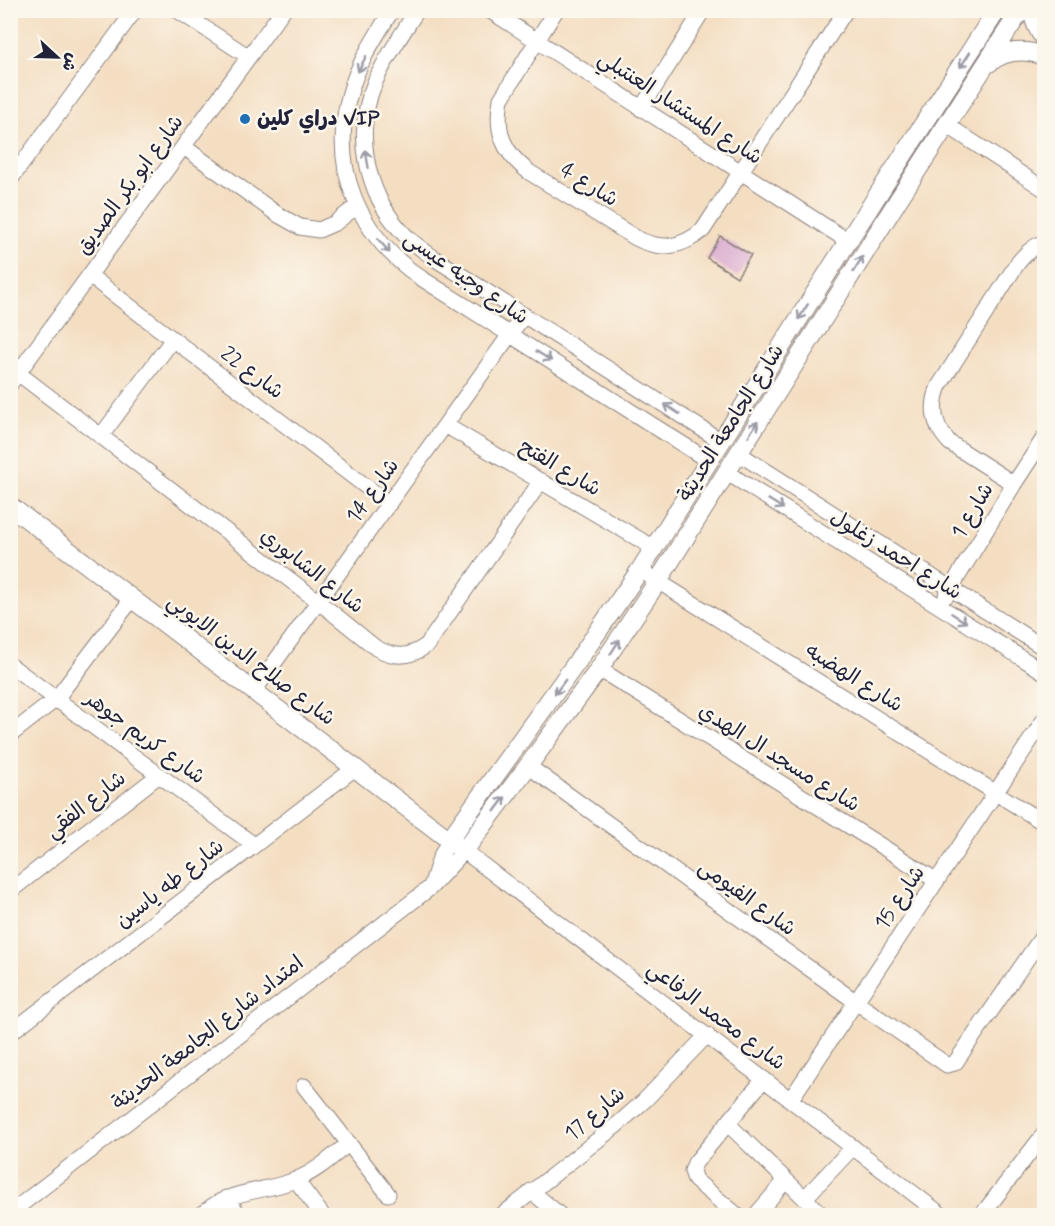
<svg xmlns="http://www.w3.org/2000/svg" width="1055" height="1226" font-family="Mynerve,'Playpen Sans Arabic',sans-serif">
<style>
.building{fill:#ddb0d2}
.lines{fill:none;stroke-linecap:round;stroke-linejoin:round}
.minor-casing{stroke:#8b807e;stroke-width:17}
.tertiary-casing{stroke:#8b807e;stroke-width:20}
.minor{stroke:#fff;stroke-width:15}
.tertiary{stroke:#fff;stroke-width:18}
.oneway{stroke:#9c9ca7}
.poi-dot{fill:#1f6fb2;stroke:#fbf7ec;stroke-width:2}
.labels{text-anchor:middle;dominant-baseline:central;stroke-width:5;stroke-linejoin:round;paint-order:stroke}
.street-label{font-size:21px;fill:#22223b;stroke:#fbf7ec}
.poi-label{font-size:21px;font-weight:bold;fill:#22223b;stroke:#fbf7ec;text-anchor:start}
</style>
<rect width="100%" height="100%" fill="#fbf7ec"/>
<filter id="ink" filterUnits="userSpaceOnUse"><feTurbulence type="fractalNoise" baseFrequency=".0167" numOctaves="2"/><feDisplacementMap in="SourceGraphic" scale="12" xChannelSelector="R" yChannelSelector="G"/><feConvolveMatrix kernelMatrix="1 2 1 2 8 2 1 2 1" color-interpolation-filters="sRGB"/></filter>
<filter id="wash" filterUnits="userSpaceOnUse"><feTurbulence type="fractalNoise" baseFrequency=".008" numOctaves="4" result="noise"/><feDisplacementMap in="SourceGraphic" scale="24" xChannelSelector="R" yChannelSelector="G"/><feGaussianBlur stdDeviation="1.35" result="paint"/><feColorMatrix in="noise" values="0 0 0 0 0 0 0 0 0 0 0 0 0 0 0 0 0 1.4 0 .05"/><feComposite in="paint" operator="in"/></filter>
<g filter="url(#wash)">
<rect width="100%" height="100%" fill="#f4dec2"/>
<g id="blocks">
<path class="building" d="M720 236 751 255 737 277 707 258Z"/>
</g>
</g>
<g filter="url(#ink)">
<use href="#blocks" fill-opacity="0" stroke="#8b807e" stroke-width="1.5"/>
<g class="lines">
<g class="minor-casing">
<path id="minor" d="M177 10 249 57
M392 10C376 36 358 63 350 93 329 167 358 235 421 278L709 461
M417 10C403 33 386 57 375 82 354 131 365 192 402 232 411 242 423 250 434 258L721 441
M489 10 848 241
M556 10 501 99C495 132 503 152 529 172L636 238C661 251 681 248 703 230L846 10
M641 109 703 10
M947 125 1044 189
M184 147 277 214 300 227 319 230 335 223 357 206
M10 180 135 10
M90 276 389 504
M10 367 319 602 376 648C395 658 410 658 427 645L541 481
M10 384 283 10
M445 425 654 548
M101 436 173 339
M738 453 1044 648
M726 472 1044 672
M1014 484 950 443C934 427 930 408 939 386L1017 264C1025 254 1032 247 1044 242
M640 570 1044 823
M946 596 1014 484 1044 438
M10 665 254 845
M599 669 937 881
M254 691 524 315
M10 735 56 699 132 599
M528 766 856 1002 947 1065 955 1063 1044 934
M431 887 440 858 449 840
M10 891 159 775
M10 1033 355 768
M304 1086 388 1194
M791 1099 1044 720
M727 1123 823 1216
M296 1180 323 1216
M531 1191 561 1216
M226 1198 240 1216
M805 1198 853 1147
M10 1213 431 887 464 851 943 1216
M201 1216C225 1189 264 1193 295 1180 316 1172 332 1157 349 1143
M501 1216 618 1124 645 1100 707 1035
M738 1216 695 1180 692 1171 695 1163 764 1079
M755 1216 786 1180
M981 1216 1044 1134"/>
</g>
<g class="tertiary-casing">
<path id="tertiary" d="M1032 10C1034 21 1037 30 1044 38
M989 63C1005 50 1025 49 1044 56
M10 506 464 851 528 766 599 669 658 581 900 197 1021 10
M449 840 579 659 640 570 848 241 997 10"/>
</g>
<use href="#minor" class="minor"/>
<use href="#tertiary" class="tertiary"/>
</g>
<defs><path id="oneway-shaft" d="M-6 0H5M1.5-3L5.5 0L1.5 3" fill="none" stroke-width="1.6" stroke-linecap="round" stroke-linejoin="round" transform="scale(1.5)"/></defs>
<g class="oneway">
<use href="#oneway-shaft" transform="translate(965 60) rotate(123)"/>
<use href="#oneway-shaft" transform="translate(362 64) rotate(117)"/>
<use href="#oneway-shaft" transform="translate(367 159) rotate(-100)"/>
<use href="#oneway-shaft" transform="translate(384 246) rotate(49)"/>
<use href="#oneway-shaft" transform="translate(858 264) rotate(-58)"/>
<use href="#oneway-shaft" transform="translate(803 312) rotate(122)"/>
<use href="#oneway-shaft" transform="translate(544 356) rotate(32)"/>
<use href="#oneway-shaft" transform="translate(672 409) rotate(-147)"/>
<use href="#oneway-shaft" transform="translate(753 429) rotate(-58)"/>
<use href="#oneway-shaft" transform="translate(776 504) rotate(32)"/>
<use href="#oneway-shaft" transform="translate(959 618) rotate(32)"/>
<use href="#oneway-shaft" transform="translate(615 647) rotate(-57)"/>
<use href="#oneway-shaft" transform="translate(560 687) rotate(126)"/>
<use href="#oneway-shaft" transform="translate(500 804) rotate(-53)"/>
</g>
</g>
<circle class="poi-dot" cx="245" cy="119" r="6"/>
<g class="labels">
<g class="street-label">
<text transform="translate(680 108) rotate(33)">شارع المستشار العنتبلي</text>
<text transform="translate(130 185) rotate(-54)">شارع ابو بكر الصديق</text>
<text transform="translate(589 185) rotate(32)">شارع 4</text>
<text transform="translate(466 278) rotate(35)">شارع وجيه عيسى</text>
<text transform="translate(252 373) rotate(37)">شارع 22</text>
<text transform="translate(731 423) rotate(-58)">شارع الجامعة الحديثة</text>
<text transform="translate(560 468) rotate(31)">شارع الفتح</text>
<text transform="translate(373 491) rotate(-54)">شارع 14</text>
<text transform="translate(973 511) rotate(-59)">شارع 1</text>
<text transform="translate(896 555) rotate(32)">شارع احمد زغلول</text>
<text transform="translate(312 571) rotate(38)">شارع الشابوري</text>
<text transform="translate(251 660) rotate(37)">شارع صلاح الدين الايوبي</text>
<text transform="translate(854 678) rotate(32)">شارع الهضبه</text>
<text transform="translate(145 738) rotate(36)">شارع كريم جوهر</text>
<text transform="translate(779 758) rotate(32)">شارع مسجد ال الهدي</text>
<text transform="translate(86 805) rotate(-38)">شارع الفقي</text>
<text transform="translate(170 884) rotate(-38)">شارع طه ياسين</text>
<text transform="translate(747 898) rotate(36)">شارع الفيومى</text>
<text transform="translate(900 898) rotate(-56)">شارع 15</text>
<text transform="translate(716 1016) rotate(37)">شارع محمد الرفاعي</text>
<text transform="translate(208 1033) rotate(-38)">امتداد شارع الجامعة الحديثة</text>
<text transform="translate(595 1114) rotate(-40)">شارع 17</text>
</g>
<g class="poi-label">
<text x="257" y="119">دراي كلين VIP</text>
</g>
</g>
<rect width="1055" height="1226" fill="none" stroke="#fbf7ec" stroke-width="36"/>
<g transform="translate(57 57) rotate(112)" stroke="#fbf7ec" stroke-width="4.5" paint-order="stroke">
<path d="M0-4.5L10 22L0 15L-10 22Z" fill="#22223b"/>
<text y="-9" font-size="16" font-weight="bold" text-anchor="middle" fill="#22223b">ش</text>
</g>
</svg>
